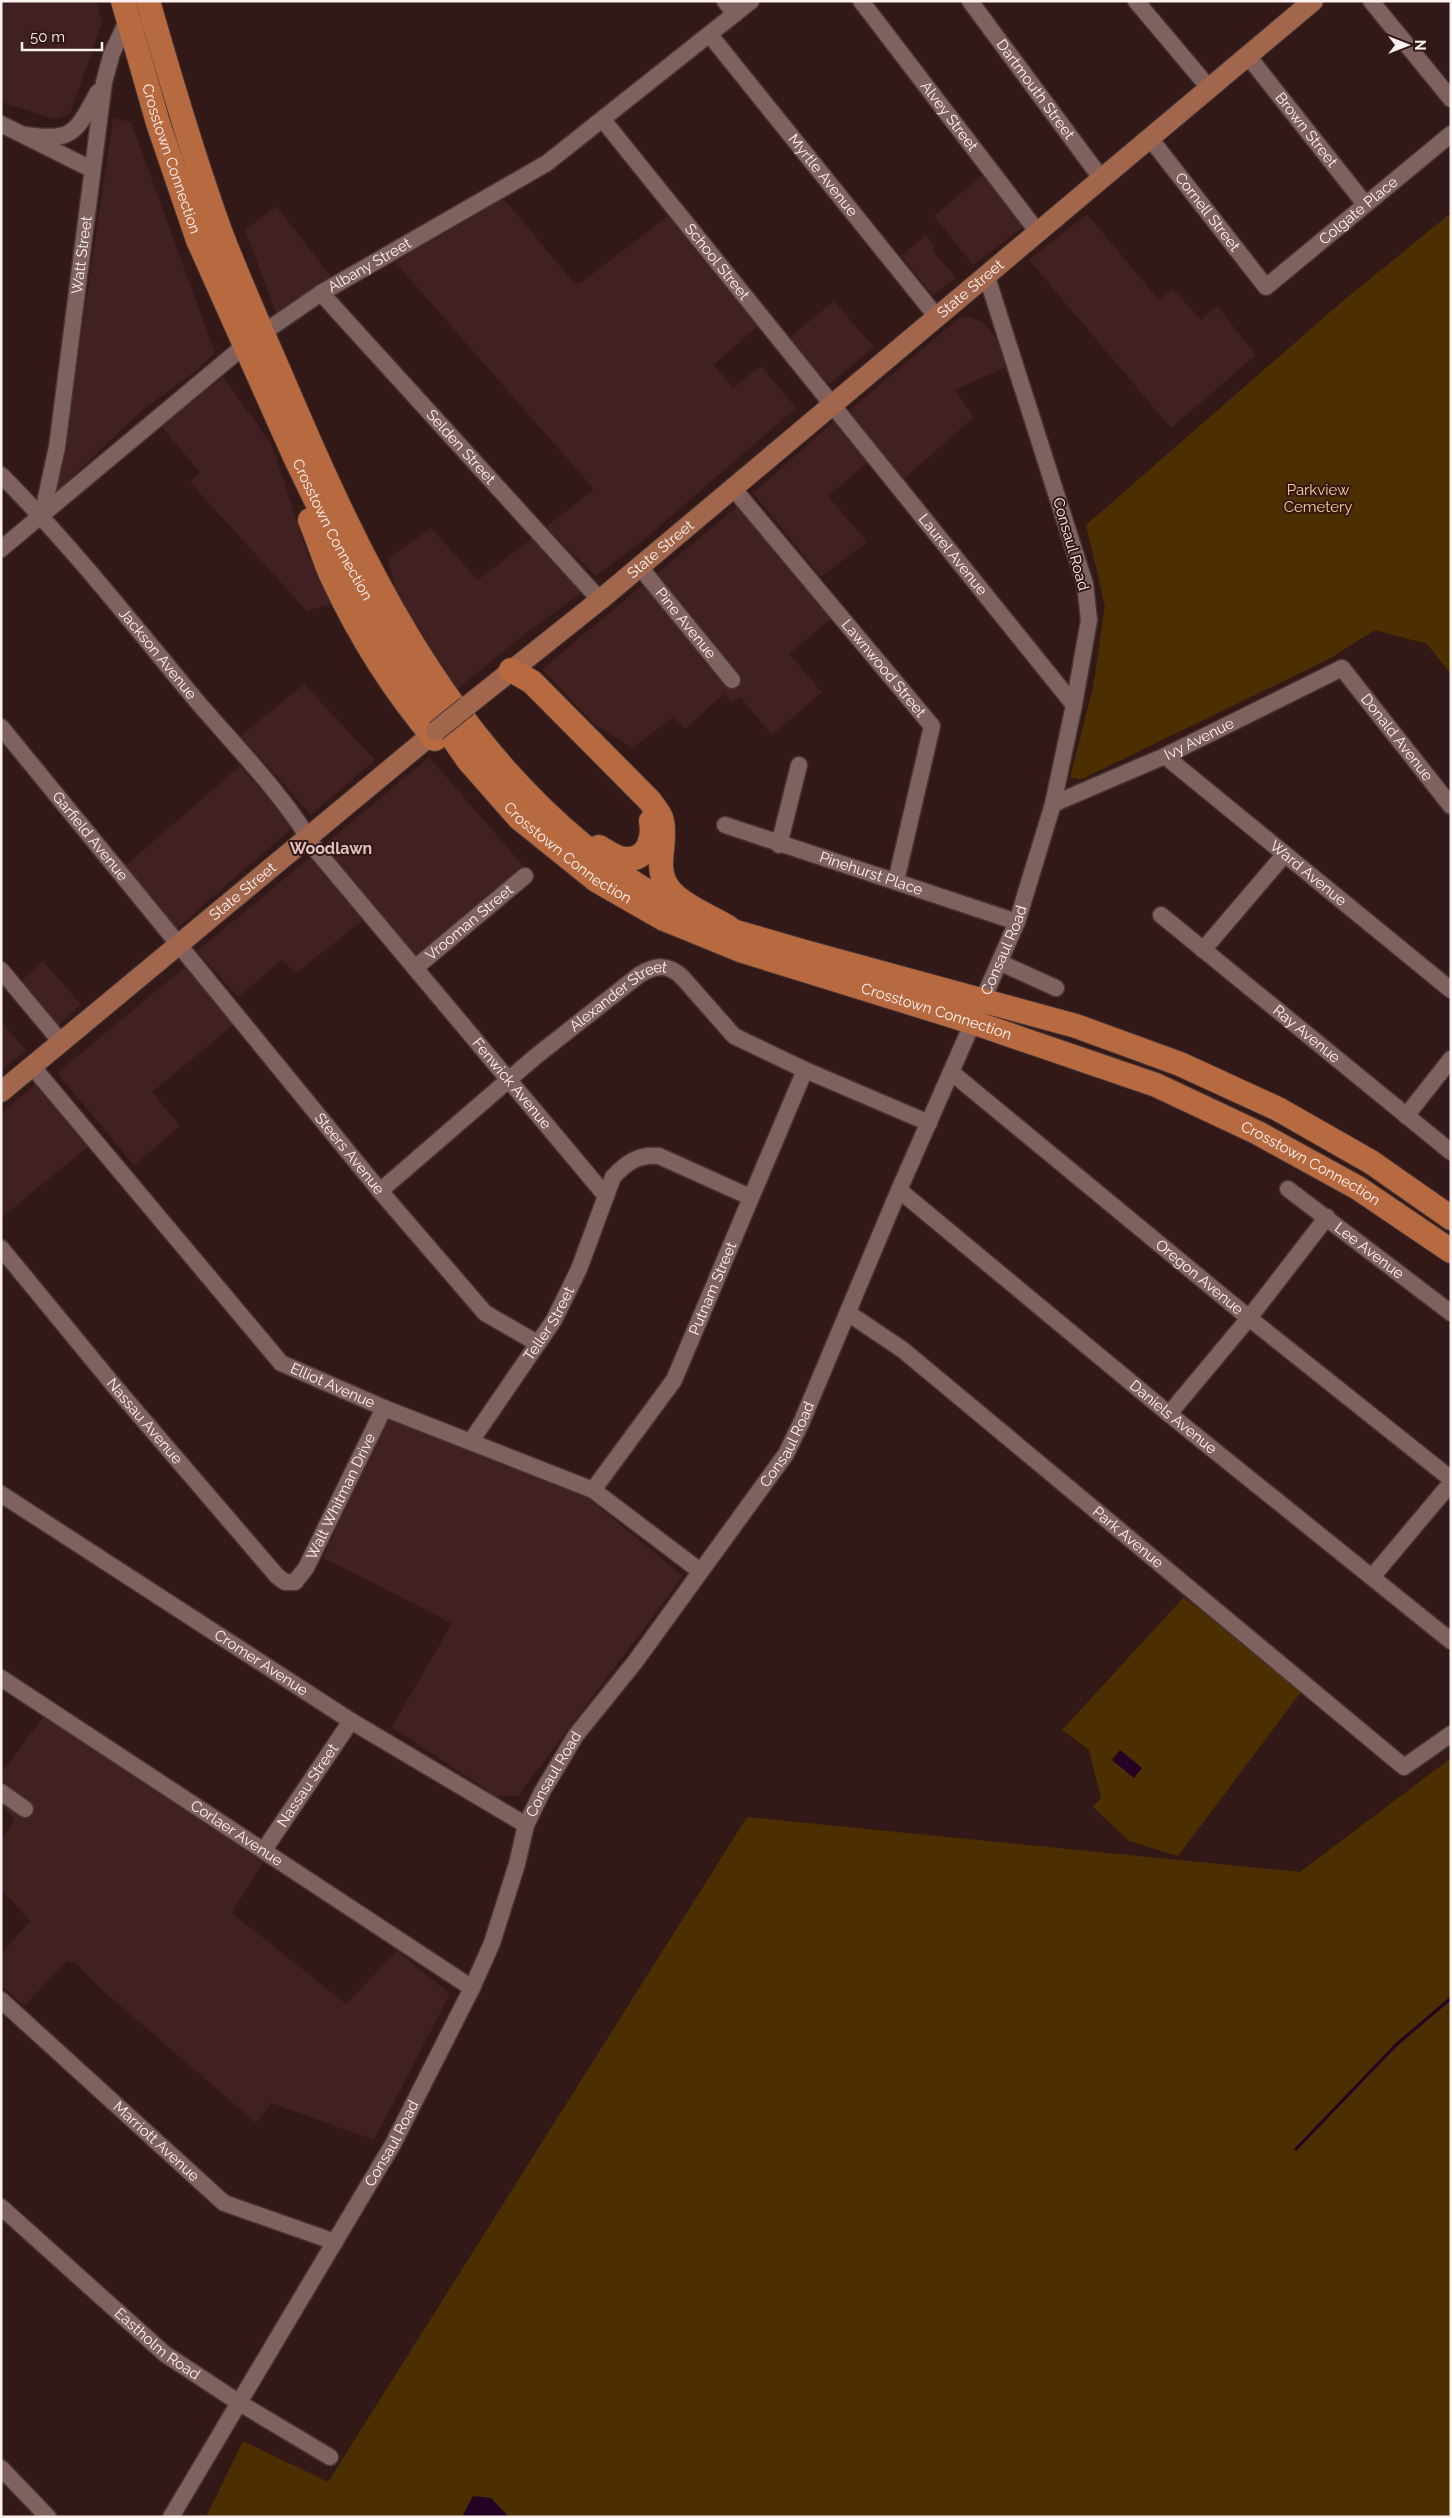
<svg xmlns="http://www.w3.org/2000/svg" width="1452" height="2518" font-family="Raleway,sans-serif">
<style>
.built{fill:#402020}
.green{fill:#4b2f00}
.water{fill:#230224}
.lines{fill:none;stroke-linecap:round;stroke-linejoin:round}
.stream{stroke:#230224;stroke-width:3}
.minor-casing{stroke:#463433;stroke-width:19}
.major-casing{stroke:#463433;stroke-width:22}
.highway-casing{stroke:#463433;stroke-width:26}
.minor{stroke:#7f615f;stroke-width:16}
.major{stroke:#a1664c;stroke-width:20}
.highway{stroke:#b76a40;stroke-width:24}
.major-bridge-casing{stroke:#463433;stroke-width:22;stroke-linecap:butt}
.major-bridge{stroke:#a1664c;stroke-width:20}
.labels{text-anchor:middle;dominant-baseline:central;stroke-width:4;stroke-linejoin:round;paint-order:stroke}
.street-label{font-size:15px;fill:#fdf2f1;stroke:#321918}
.park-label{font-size:15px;fill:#fed091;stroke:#321918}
.neighbourhood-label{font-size:16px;font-weight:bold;fill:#e4c1bf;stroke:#321918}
</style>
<rect width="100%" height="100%" fill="#321918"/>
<path class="built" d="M1 1H97L102 23 70 114 55 119 1 102Z
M113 118 131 122 215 353 193 373 145 408 57 491 54 488 70 413Z
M985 173 1023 222 1022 228 973 265 934 216Z
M504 199 575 284 582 282 669 215 761 323 714 365 733 388 761 366 796 408 641 542 596 576 546 527 594 489 395 262Z
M276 206 333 279 277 315 245 230Z
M1087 214 1159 300 1173 289 1201 320 1217 306 1256 355 1171 428 1029 260Z
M926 235 934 245 933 251 956 278 933 295 901 256Z
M834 301 874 347 831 383 826 382 789 338Z
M969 317 983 322 998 340 1008 366 955 390 974 417 904 479 852 415 851 409 959 318Z
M223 377 272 445 308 555 332 604 307 611 190 482 200 472 160 425Z
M835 421 869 461 828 496 867 542 821 577 753 493Z
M739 505 833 617 789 654 822 692 772 735 740 697 732 703 724 694 685 729 674 717 632 748 593 723 542 669Z
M431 528 478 580 535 536 584 591 526 633 454 692 401 610 388 559Z
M304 684 375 760 311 815 241 736Z
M429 757 526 869 415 961 324 845Z
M240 766 293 827 177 928 124 867Z
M312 856 366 918 296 973 282 960 238 997 197 951Z
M43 961 81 1005 57 1026 20 982Z
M185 967 233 1025 152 1092 180 1126 134 1165 57 1073Z
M1 1021 26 1050 1 1071Z
M38 1082 90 1145 1 1218V1113Z
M387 1419 584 1495 683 1576 518 1796H496L392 1727 452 1623 323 1558Z
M44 1716 263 1862 232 1913 346 2004 397 1951 450 1994 374 2140 271 2103 256 2123 99 1987 77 1964 67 1961 24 2006 1 1985V1954L30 1921 1 1889V1840L15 1820 1 1805V1773Z"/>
<path class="green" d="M1451 213V674L1427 644 1375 630 1329 659 1082 779 1070 778 1093 687 1105 606 1086 525 1344 300Z
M1184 1597 1301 1692 1178 1856 1129 1841 1093 1807 1101 1798 1089 1750 1062 1730Z
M1451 1758V2517H206L243 2441 328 2482 747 1817 1300 1872Z"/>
<path class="water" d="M1120 1750 1142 1768 1134 1778 1112 1760Z
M473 2496 491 2498 509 2517H462Z"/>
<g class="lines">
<path class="stream" d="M1296 2149 1396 2045 1451 1998"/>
<g class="minor-casing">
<g id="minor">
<path d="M725 1 735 14"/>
<path id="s1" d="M861 1 1037 231"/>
<path id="s2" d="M970 1 1101 178"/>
<path d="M1136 1 1210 89"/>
<path d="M1371 1 1451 99"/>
<path id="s3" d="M710 35 936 316"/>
<path id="s4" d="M1248 56 1365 204"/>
<path id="s5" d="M603 120 1074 705"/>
<path d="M1 124 91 169"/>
<path d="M25 135C74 142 76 132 98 92"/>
<path id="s6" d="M1149 137 1266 287 1451 134"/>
<path id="s7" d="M321 293 600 600"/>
<path id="s8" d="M1 475C71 545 132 623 195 699 236 747 284 795 316 850L606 1196"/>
<path id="s9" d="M733 488 932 726 896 881"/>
<path id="s10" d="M42 516 57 447 104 82 112 53 130 15"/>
<path id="s11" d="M1 549 244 346 321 293 547 163 751 1"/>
<path id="s12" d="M639 566 732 680"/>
<path id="s13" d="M1 727 380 1191 485 1313 537 1343"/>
<path id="s14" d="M1165 756 1451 990"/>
<path id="s15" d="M1053 804 1165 756 1342 668 1451 806"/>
<path id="s16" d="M725 825 1017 922"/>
<path d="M779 845 799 765"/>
<path id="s17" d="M1161 915 1451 1152"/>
<path d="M1203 950 1284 855"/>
<path d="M1001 963 1056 988"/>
<path id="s18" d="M415 968 525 876"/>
<path d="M1 970 61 1042"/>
<path id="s19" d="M32 1066 281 1363 384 1408 593 1490 700 1571"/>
<path id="s20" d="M951 1072 1249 1318 1451 1479"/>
<path d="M1406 1116 1451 1059"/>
<path id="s21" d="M1288 1189 1451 1313"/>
<path id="s22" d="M899 1190 1169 1414 1451 1641"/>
<path id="s23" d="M380 1191 535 1057 639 975C656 965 668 963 683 978L734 1036 805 1070 929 1123"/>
<path id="s24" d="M1 1248 116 1388 277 1576 285 1582H295L306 1568 384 1408"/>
<path id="s25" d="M848 1313 903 1350 1404 1767 1451 1734"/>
<path d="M1169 1414 1249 1318 1327 1217"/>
<path id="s26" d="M471 1441 554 1320 579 1269 613 1177C627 1162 639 1154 659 1156L750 1197"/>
<path id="s27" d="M593 1490 674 1380 805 1070"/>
<path id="s28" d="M1 1494 351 1721 526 1825"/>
<path d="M1372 1577 1451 1483"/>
<path id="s29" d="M1 1678 472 1988"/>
<path d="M1 1792 25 1809"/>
<path id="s30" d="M264 1850 351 1721"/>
<path id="s31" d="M1 2000 224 2203 335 2242"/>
<path id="s32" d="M1 2207 165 2354 238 2402 330 2457"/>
<path d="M1 2468 48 2517"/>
<path id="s33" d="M171 2517 393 2144 472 1988 492 1943 517 1864 526 1825 542 1792 576 1735 635 1662 786 1454 802 1421 899 1190 1017 922 1053 804 1074 705 1089 620 1085 584 986 274"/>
</g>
</g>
<g class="major-casing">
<g id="major">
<path id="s34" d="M467 706 600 600 1313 1"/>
<path id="s35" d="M1 1092 436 731"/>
</g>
</g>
<g class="highway-casing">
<g id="highway">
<path id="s36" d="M123 1 158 123 198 240 295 457 333 536 419 689 468 760 519 818 596 880 664 919 740 950 972 1022 1156 1085 1258 1133 1358 1188 1451 1251"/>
<path d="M148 1C170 78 192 153 219 228 240 284 265 338 288 392 359 558 438 724 579 842 607 865 643 893 678 907"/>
<path d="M310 520C318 539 324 559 332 577 359 635 394 691 435 739"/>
<path d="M511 670 532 682 650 801C654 807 661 814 662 821 667 843 654 866 667 886 677 903 711 917 728 927"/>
<path d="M599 847C606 851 616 858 624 859 648 861 654 838 651 821"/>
<path d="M713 922 736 932 805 952 1076 1026 1180 1064 1278 1109 1371 1162 1451 1218"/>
</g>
</g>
<use href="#minor" class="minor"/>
<use href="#major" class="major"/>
<use href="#highway" class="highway"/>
<g class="major-bridge-casing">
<path id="major-bridge" d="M436 731 467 706"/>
</g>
<use href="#major-bridge" class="major-bridge"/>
</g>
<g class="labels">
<g class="street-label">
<text stroke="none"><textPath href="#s2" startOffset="110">Dartmouth Street</textPath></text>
<text stroke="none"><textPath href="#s1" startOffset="145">Alvey Street</textPath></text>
<text stroke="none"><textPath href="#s4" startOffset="94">Brown Street</textPath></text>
<text stroke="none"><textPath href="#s36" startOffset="165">Crosstown Connection</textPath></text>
<text stroke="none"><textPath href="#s3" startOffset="180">Myrtle Avenue</textPath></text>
<text stroke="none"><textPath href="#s6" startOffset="310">Colgate Place</textPath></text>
<text stroke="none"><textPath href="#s6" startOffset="95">Cornell Street</textPath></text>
<text stroke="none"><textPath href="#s10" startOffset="264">Watt Street</textPath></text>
<text stroke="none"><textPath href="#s5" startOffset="182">School Street</textPath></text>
<text stroke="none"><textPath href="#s11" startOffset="466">Albany Street</textPath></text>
<text stroke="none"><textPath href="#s34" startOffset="654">State Street</textPath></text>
<text stroke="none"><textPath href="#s7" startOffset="208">Selden Street</textPath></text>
<text stroke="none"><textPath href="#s36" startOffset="570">Crosstown Connection</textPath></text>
<text transform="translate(1071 544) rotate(74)">Consaul Road</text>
<text stroke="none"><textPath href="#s34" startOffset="249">State Street</textPath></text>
<text stroke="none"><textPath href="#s5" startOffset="558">Laurel Avenue</textPath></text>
<text stroke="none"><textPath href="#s12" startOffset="74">Pine Avenue</textPath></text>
<text stroke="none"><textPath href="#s8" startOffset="238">Jackson Avenue</textPath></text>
<text stroke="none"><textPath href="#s9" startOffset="235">Lawnwood Street</textPath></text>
<text stroke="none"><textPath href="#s15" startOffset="408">Donald Avenue</textPath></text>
<text stroke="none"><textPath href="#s15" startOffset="160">Ivy Avenue</textPath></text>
<text stroke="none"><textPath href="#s13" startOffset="141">Garfield Avenue</textPath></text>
<text stroke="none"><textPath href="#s36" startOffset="975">Crosstown Connection</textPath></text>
<text stroke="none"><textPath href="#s16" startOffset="154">Pinehurst Place</textPath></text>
<text stroke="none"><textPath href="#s14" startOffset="185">Ward Avenue</textPath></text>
<text stroke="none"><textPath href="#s35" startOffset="314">State Street</textPath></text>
<text stroke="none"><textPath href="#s18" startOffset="71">Vrooman Street</textPath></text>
<text stroke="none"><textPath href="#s33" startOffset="1784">Consaul Road</textPath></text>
<text stroke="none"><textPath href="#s23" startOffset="309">Alexander Street</textPath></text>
<text stroke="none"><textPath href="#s36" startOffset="1380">Crosstown Connection</textPath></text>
<text stroke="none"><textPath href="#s17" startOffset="188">Ray Avenue</textPath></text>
<text stroke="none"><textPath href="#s8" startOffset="795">Fenwick Avenue</textPath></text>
<text stroke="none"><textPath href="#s13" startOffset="551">Steers Avenue</textPath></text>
<text stroke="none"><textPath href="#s36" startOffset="1785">Crosstown Connection</textPath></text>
<text stroke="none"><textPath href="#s21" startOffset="102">Lee Avenue</textPath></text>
<text stroke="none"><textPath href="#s20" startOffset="322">Oregon Avenue</textPath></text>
<text stroke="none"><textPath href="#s27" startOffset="236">Putnam Street</textPath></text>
<text stroke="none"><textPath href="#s26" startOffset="141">Teller Street</textPath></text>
<text stroke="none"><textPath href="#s19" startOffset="444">Elliot Avenue</textPath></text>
<text stroke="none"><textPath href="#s22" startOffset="356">Daniels Avenue</textPath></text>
<text stroke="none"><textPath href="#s24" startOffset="225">Nassau Avenue</textPath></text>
<text stroke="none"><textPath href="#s33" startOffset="1244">Consaul Road</textPath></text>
<text stroke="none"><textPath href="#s24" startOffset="546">Walt Whitman Drive</textPath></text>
<text stroke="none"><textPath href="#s25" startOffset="359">Park Avenue</textPath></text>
<text stroke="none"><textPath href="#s28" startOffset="310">Cromer Avenue</textPath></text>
<text stroke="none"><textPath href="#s33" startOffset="839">Consaul Road</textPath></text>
<text stroke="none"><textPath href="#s30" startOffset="78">Nassau Street</textPath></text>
<text stroke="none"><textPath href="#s29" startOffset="282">Corlaer Avenue</textPath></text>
<text stroke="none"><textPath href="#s31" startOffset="210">Marriott Avenue</textPath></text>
<text stroke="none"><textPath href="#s33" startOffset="434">Consaul Road</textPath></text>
<text stroke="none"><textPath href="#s32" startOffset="208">Eastholm Road</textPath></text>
</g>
<g class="park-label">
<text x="1318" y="490">Parkview<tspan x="1318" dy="17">Cemetery</tspan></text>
</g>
<g class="neighbourhood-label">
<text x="331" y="848">Woodlawn</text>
</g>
</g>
<rect width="1452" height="2518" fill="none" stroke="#fdf2f1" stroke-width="5"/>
<g transform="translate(1407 45) rotate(90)" stroke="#321918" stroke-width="4" paint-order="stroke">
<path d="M0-4L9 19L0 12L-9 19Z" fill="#fdf2f1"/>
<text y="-8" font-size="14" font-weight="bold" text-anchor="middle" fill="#fdf2f1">N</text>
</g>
<path d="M22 42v8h80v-8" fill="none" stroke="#fdf2f1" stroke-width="2.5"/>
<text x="30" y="42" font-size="15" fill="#fdf2f1" stroke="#321918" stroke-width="4" paint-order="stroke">50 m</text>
</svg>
